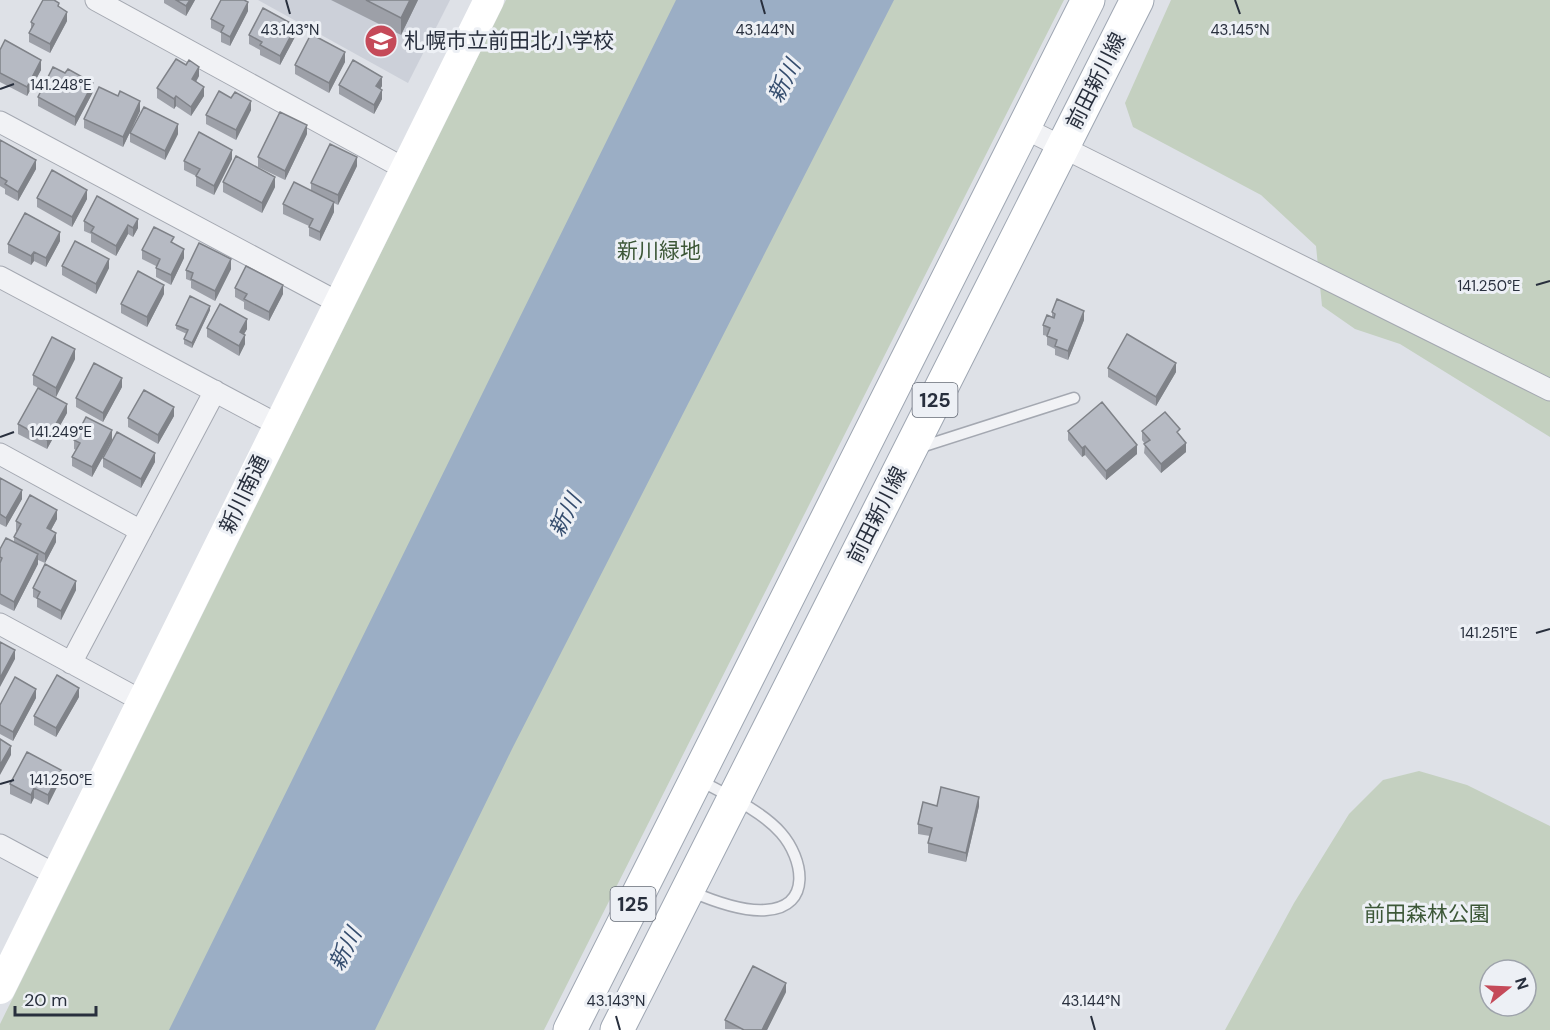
<svg xmlns="http://www.w3.org/2000/svg" width="1550" height="1030" font-family="'DM Sans','Noto Sans JP',sans-serif">
<style>
.built{fill:#ccd0d9}
.green{fill:#c4d0c0;fill-rule:evenodd}
.water{fill:#9baec5}
.lines{fill:none;stroke-linecap:round;stroke-linejoin:round}
.lane-casing{stroke:#a4a8b1;stroke-width:13}
.street-casing{stroke:#a4a8b1;stroke-width:23}
.primary-casing{stroke:#9ea6b2;stroke-width:35}
.lane{stroke:#f1f2f5;stroke-width:10}
.street{stroke:#f1f2f5;stroke-width:21}
.secondary{stroke:#fff;stroke-width:30}
.primary{stroke:#fff;stroke-width:33}
.wall{fill:#9da0a8}
.shaded-wall{fill:#7f8288}
.building{fill:#b6bac3;stroke:#7f8288;stroke-width:1.5}
.ticks{fill:none;stroke:#282f3d;stroke-width:2}
.labels{text-anchor:middle;dominant-baseline:central;stroke-width:6;stroke-linejoin:round;paint-order:stroke}
.shield{fill:#edf0f5;stroke:#636974;stroke-width:1.5}
.shield-label{font-size:20px;font-weight:bold;fill:#282f3d}
.poi-label{font-size:21px;fill:#282f3d;stroke:#edf0f5;text-anchor:start}
.street-label{font-size:21px;fill:#282f3d;stroke:#edf0f5}
.park-label{font-size:21px;fill:#3c5737;stroke:#edf0f5}
.water-label{font-size:22px;font-style:italic;fill:#354d6e;stroke:#edf0f5}
.ticks-label{font-size:15px;text-anchor:middle;fill:#282f3d;stroke:#edf0f5;stroke-width:6;stroke-linejoin:round;paint-order:stroke}
</style>
<rect width="100%" height="100%" fill="#dee1e7"/>
<path class="built" d="M258 0H450L408 83Z"/>
<path class="green" d="M506 0H1064L544 1030H0V1024Z
M1171 0H1550V437L1400 344 1355 329 1322 306 1316 246 1261 195 1133 127 1125 103Z
M1419 771 1467 785 1550 826V1030H1225L1294 903 1349 814 1383 780ZM1490 970H1526V1006H1490Z"/>
<path class="water" d="M676 0H894L512 749 375 1030H169Z"/>
<g class="lines">
<g class="lane-casing">
<path id="lane" d="M918 448 1074 398
M690 891C713 901 742 912 766 910 813 907 803 858 781 833 762 811 725 794 699 780"/>
</g>
<g class="street-casing">
<path id="street" d="M96 0 405 169
M0 122 339 303
M1024 128 1550 390
M0 277 278 425
M0 454 141 531
M0 624 142 701
M71 663 215 391
M0 845 56 875"/>
</g>
<g class="primary-casing">
<path id="primary" d="M570 1030 1088 0
M617 1030 1137 0"/>
</g>
<use href="#lane" class="lane"/>
<use href="#street" class="street"/>
<path class="secondary" d="M0 989 489 0"/>
<use href="#primary" class="primary"/>
</g>
<path class="wall" d="M164 0H195L186 16 164 3Z
M331 0H418L401 35Z
M59 7 67 21 50 53 29 42V33L31 28V22Z
M248 11 230 46 221 42V33L211 28V19Z
M249 35H296L280 65 260 55V50L249 44Z
M0 50 41 70 27 96 0 82Z
M345 62 329 93 295 74V65Z
M199 76 196 82 204 96 191 116 176 106 174 109 157 98V88Z
M339 85 382 86 380 89 382 99 374 114 339 94Z
M93 92 75 126 38 106V97Z
M251 110 236 140 206 124V115Z
M140 111 123 147 84 128V119Z
M130 133 178 134 165 160 130 142Z
M307 134 285 180 258 167V157Z
M0 140 36 169 18 201 5 194V189L0 186Z
M232 159 214 195 196 186V176L184 170V161Z
M357 166 338 205 334 203V212L320 241 309 236V226L283 214V204L311 191V183Z
M223 182 275 187 262 213 223 192Z
M97 196 138 228 133 237 128 234 116 256 91 242V234L84 231V221Z
M37 198 87 199 72 227 37 207Z
M60 241 46 267 34 261 31 265 8 253V244Z
M174 243 184 258 171 285 156 277V266L142 259V250Z
M62 266 109 268 96 294 62 275Z
M231 269 215 301 191 288V281L186 279V270Z
M235 288 283 294 269 321 244 309V302L235 297Z
M164 294 147 327 121 313V304Z
M210 310 192 348 184 344V339L187 334 176 329V325Z
M1052 312 1084 320 1068 360 1055 355V349L1047 345V336L1043 335V325L1052 317Z
M207 328 247 329 244 334 245 344 239 356 207 337Z
M75 359 56 397 33 385V375Z
M1108 368 1176 372 1156 406 1108 377Z
M122 387 103 422 76 407V398Z
M67 413 47 449 18 434V424Z
M174 416 158 444 128 427V418Z
M1068 431 1137 454 1106 480 1085 455 1082 457 1068 440Z
M1142 431 1180 436 1186 452 1161 473 1144 453 1145 444 1142 440Z
M74 440H112L92 477 72 466V457L76 450 74 449Z
M103 458 155 462 141 488 103 467Z
M0 478 22 499 6 527 0 524Z
M57 519 51 530 56 542 45 563 38 560V564L14 611 0 604V549L14 542V537L17 531H16V521Z
M33 588 76 590 61 620 37 607V599L33 597Z
M79 697 56 737 34 725V716Z
M36 698 13 741 0 734V705Z
M61 779 48 805 34 798 31 804 10 794V784Z
M937 806H979L966 862 928 853V843L930 836 918 834V824Z
M786 992 767 1030 725 1029V1020Z"/>
<path class="shaded-wall" d="M190 0H195L186 16V6Z
M410 0H418L401 35V18Z
M248 2V11L230 46V37Z
M67 12V21L50 53V44Z
M296 26V35L280 65V56Z
M345 52V62L329 93V83Z
M41 60V70L27 96V87Z
M199 67V76L192 88V79Z
M382 77V86L376 96V86Z
M93 83V92L75 126V117Z
M204 87V96L191 116V107Z
M382 90V99L374 114V105Z
M176 96V106L174 109V99Z
M140 101V111L123 147V137Z
M251 101V110L236 140V130Z
M178 124V134L165 160V151Z
M307 125V134L285 180V171Z
M232 150V159L214 195V186Z
M357 157V166L338 205V195Z
M36 160V169L18 201V192Z
M275 177V187L262 213V203Z
M87 190V199L72 227V217Z
M334 202V212L320 241V232Z
M138 219V228L133 237V228Z
M128 225V234L116 256V246Z
M60 232V241L46 267V258Z
M184 249V258L171 285V275Z
M34 252V261L31 265V256Z
M109 259V268L96 294V284Z
M231 259V269L215 301V291Z
M164 285V294L147 327V317Z
M283 285V294L269 321V312Z
M210 306V310L192 348V343Z
M1084 311V320L1068 360V351Z
M247 319V329L240 341V332Z
M245 335V344L239 356V346Z
M75 349V359L56 397V388Z
M1176 363V372L1156 406V397Z
M122 378V387L103 422V413Z
M67 404V413L47 449V440Z
M174 407V416L158 444V435Z
M112 430V440L92 477V467Z
M1186 443V452L1161 473V464Z
M1137 445V454L1106 480V471Z
M1085 446V455L1082 457V448Z
M155 453V462L141 488V479Z
M22 490V499L6 527V518Z
M57 510V519L47 537V528Z
M56 533V542L45 563V554Z
M38 554V564L14 611V602Z
M76 581V590L61 620V611Z
M15 650V659L0 687V678Z
M79 688V697L56 737V728Z
M36 689V698L13 741V732Z
M11 746V755L0 775V765Z
M61 770V779L48 805V795Z
M34 788V798L31 804V795Z
M979 797V806L966 862V853Z
M786 983V992L767 1030H762Z"/>
<path class="building" d="M43 0H54L59 3 58 6 67 12 50 44 29 33 34 24 31 22Z
M176 0H190L186 6Z
M221 0H244L248 2 230 37 221 32 224 26 211 19Z
M366 0H410L401 18Z
M263 8 296 26 280 56 260 45 262 42 249 35Z
M311 34 345 52 329 83 295 65Z
M5 40 41 60 27 87 0 73V50Z
M176 59 186 65 189 60 199 67 192 79 204 87 191 107 176 96 174 99 157 88Z
M353 60 382 77 376 86 382 90 374 105 339 85Z
M53 67 65 73 68 69 93 83 75 117 38 97Z
M99 87 118 96 120 91 140 101 123 137 84 119Z
M219 91 231 98 235 92 251 101 236 130 206 115Z
M144 107 178 124 165 151 130 133Z
M280 112 307 125 285 171 258 157Z
M199 132 232 150 214 186 196 176 200 169 184 161Z
M0 140 36 160 18 192 5 184 7 181 0 177Z
M330 144 357 157 338 195 311 183Z
M236 156 275 177 262 203 223 182Z
M52 170 87 190 72 217 37 198Z
M294 182 334 202 320 232 309 227 313 219 283 204Z
M97 196 138 219 133 228 128 225 116 246 91 232 94 227 84 221Z
M25 213 60 232 46 258 34 252 31 256 8 244Z
M154 227 174 237 171 242 184 249 171 275 156 268 160 259 142 250Z
M75 241 109 259 96 284 62 266Z
M199 243 231 259 215 291 191 279 193 273 186 270Z
M246 266 283 285 269 312 244 299 247 294 235 288Z
M138 271 164 285 147 317 121 304Z
M190 296 210 306 192 343 184 339 188 330 176 325Z
M1057 299 1084 311 1068 351 1055 346 1057 340 1047 336 1050 328 1043 325 1047 315 1054 318 1055 314 1052 312Z
M220 304 247 319 240 332 245 335 239 346 207 328Z
M1127 334 1176 363 1156 397 1108 368Z
M52 337 75 349 56 388 33 375Z
M94 363 122 378 103 413 76 398Z
M38 388 67 404 47 440 18 424Z
M144 390 174 407 158 435 128 418Z
M1102 402 1137 445 1106 471 1085 446 1082 448 1068 431Z
M1165 412 1180 429 1177 432 1186 443 1161 464 1144 444 1150 440 1142 431Z
M86 417 112 430 92 467 72 457 80 443 74 440Z
M117 432 155 453 141 479 103 458Z
M0 478 22 490 6 518 0 514Z
M30 495 57 510 47 528 56 533 45 554 14 537 21 524 16 521Z
M6 538 38 554 14 602 0 594V563L2 558 0 557V549Z
M45 564 76 581 61 611 37 598 40 592 33 588Z
M0 642 15 650 0 678Z
M57 675 79 688 56 728 34 716Z
M15 677 36 689 13 732 0 725V705Z
M0 739 11 746 0 765Z
M27 752 61 770 48 795 34 788 31 795 10 784Z
M941 787 979 797 966 853 928 843 932 828 918 824 923 802 937 806Z
M753 966 786 983 762 1030H744L725 1020Z"/>
<path class="ticks" d="M286 0 290 14M761 0 765 14M1235 0 1240 14M0 89 14 84M1536 285 1550 281M0 437 14 432M1536 633 1550 629M0 784 14 780M616 1016 620 1030M1091 1016 1095 1030"/>
<defs>
<g id="school-disc" transform="scale(1.725)"><circle r="9.5" fill="#c54a59" stroke="#edf0f5"/><path d="M0-5L7-2L0 1L-7-2ZM-4 1L0 2.5L4 1V4Q0 6-4 4Z" fill="#fff"/></g>
</defs>
<g fill-rule="evenodd">
<use href="#school-disc" x="381" y="41"/>
</g>
<g class="labels">
<g class="shield">
<rect x="912.5" y="383" width="45" height="34" rx="4.5"/>
<rect x="610.5" y="887" width="45" height="34" rx="4.5"/>
</g>
<g class="shield-label">
<text x="935" y="400">125</text>
<text x="633" y="904">125</text>
</g>
<g class="poi-label">
<text x="404" y="41">札幌市立前田北小学校</text>
</g>
<g class="street-label">
<text transform="translate(1096 81) rotate(-63)">前田新川線</text>
<text transform="translate(244 494) rotate(-64)">新川南通</text>
<text transform="translate(877 515) rotate(-63)">前田新川線</text>
</g>
<g class="park-label">
<text x="659" y="251">新川緑地</text>
<text x="1427" y="914">前田森林公園</text>
</g>
<g class="water-label">
<text transform="translate(784 81) rotate(-63)">新川</text>
<text transform="translate(565 515) rotate(-63)">新川</text>
<text transform="translate(345 949) rotate(-63)">新川</text>
</g>
</g>
<g class="ticks-label">
<text x="290" y="35">43.143°N</text>
<text x="765" y="35">43.144°N</text>
<text x="1240" y="35">43.145°N</text>
<text x="61" y="90">141.248°E</text>
<text x="1489" y="291">141.250°E</text>
<text x="61" y="437">141.249°E</text>
<text x="1489" y="638">141.251°E</text>
<text x="61" y="785">141.250°E</text>
<text x="1091" y="1006">43.144°N</text>
<text x="616" y="1006">43.143°N</text>
</g>
<g transform="translate(1508 988) rotate(72)"><circle r="28" fill="#edf0f5" stroke="#9ea3ab" stroke-width="1.5"/>
<path d="M0-4.5L10 22L0 15L-10 22Z" fill="#c54a59"/>
<text y="-9" font-size="16" font-weight="bold" text-anchor="middle" fill="#282f3d">N</text>
</g>
<path d="M15 1006v9h81v-9" fill="none" stroke="#282f3d" stroke-width="3"/>
<text x="24" y="1006" font-size="18" fill="#282f3d" stroke="#edf0f5" stroke-width="4.5" paint-order="stroke">20 m</text>
</svg>
